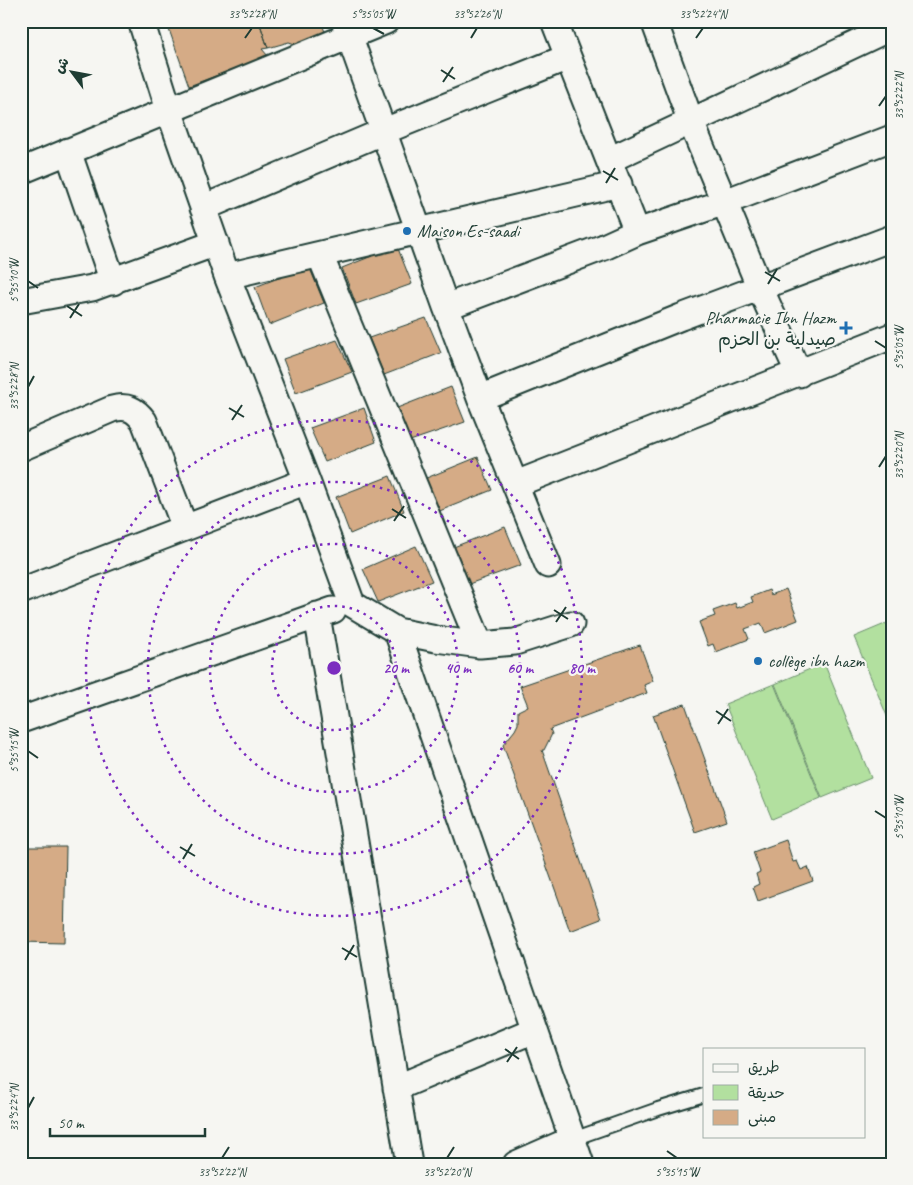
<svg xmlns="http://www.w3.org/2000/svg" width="913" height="1185" font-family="Caveat,'Playpen Sans Arabic',sans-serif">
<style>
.green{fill:#b2e09f;stroke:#688e6a}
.building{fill:#d5ab86;stroke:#1f3d34}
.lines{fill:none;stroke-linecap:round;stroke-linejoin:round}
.lane-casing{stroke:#1f3d34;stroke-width:16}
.street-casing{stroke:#1f3d34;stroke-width:29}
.lane{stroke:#f6f6f2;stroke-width:12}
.street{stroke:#f6f6f2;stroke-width:25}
.ticks{fill:none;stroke:#1f3d34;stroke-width:2}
.ring{fill:none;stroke:#7b2cbf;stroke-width:2.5;stroke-dasharray:2.5 5}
.poi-dot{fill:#1f6fb2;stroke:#f6f6f2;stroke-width:2}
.labels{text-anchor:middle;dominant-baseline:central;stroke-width:4.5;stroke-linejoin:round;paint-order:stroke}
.poi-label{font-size:18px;fill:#1f3d34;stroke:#f6f6f2;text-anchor:start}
.centre{fill:#7b2cbf;stroke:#f6f6f2;stroke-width:2.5}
.ring-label{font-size:15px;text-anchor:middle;font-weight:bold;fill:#7b2cbf;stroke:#f6f6f2;stroke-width:4.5;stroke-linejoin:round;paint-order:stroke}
.neatline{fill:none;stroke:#1f3d34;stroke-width:2}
.ticks-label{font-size:12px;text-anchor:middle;fill:#1f3d34}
</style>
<rect width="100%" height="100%" fill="#f6f6f2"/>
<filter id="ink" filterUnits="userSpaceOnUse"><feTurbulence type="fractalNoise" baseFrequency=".02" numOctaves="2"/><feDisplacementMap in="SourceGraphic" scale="10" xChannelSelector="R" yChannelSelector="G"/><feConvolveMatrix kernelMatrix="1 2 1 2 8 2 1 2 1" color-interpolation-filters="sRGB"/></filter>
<g filter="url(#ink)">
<path class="green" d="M892 621V728L854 637Z
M824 663 871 778 822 798 775 684Z
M774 684 821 798 772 819 725 704Z"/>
<path class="building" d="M166 21H259L268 48 262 49 268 56 189 86Z
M259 21H321L325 32 295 44 289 42 268 48Z
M397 246 412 284 356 304 342 268Z
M309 266 324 303 269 325 255 287Z
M426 318 441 353 384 375 369 338Z
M337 340 352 372 296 393 283 359Z
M451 387 465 422 410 441 397 408Z
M364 408 376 442 325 462 310 428Z
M478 457 492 490 437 512 424 479Z
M390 476 404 511 350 534 336 497Z
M505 527 521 565 466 585 451 548Z
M416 546 432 581 378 602 363 569Z
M786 589 798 620 765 633 761 623 745 629 749 639 716 652 713 644 708 646 699 622 715 616 713 611 735 603 737 608 753 602 751 597 769 590 771 595Z
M640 645 653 681 644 685 647 693 550 729 552 734 544 750H542L601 919 570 931 503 745 515 730 518 724V711L528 706 520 686Z
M685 704 727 821 695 832 653 715Z
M786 840 793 862 797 861 801 870 808 867 813 881 758 901 753 887 759 884 756 874 760 872 753 852Z
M21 847H66L64 943 21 942Z"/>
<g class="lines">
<g class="lane-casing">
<path id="lane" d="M573 1139 658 1109 704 1095"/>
</g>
<g class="street-casing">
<path id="street" d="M141 21 169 110 227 276 307 481 352 604 397 631 436 639 480 645 515 642 571 624
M344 21 446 307 480 398 548 565
M554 21 637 232
M654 21 691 122 760 288 799 374
M68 151 113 282
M609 160 892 27
M21 171 386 21
M203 208 382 132 568 57
M320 255 480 645
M227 276 619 184
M21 301 92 288 216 243
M446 307 604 247 637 232 725 202 892 138
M480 398 681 317 892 238
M21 448 112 409C127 405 135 409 144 421L185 528
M516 484 892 336
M21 591 307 481
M317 615 409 1164
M397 631 581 1164
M21 720 333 610
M396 1088 534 1030
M516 1164 573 1139"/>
</g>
<use href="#lane" class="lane"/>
<use href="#street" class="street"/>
</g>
</g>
<path class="ticks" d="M373 28 384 34M245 38 252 28M471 38 477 28M696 38 703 28M441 70 455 79M443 82 453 67M879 106 886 96M603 171 618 180M606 183 615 168M765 272 780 281M28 281 38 288M768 284 777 269M67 306 82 316M70 318 79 304M875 341 886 348M28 387 34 376M229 408 244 417M232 420 242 405M879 467 886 456M392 509 406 518M394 521 404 506M554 610 568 619M556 622 566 607M716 711 731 721M718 724 728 709M28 751 38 758M875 811 886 818M180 847 195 856M183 859 192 844M342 948 357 957M345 960 354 945M505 1049 519 1059M507 1062 517 1047M28 1108 34 1097M667 1151 677 1158M222 1158 229 1147M447 1158 454 1147"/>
<g class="ring">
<circle cx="334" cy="668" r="62"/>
<circle cx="334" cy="668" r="124"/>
<circle cx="334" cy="668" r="186"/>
<circle cx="334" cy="668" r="248"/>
</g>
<g class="poi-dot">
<circle cx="407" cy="231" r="5"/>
<path d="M843.5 320.5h5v5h5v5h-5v5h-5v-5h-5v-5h5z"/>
<circle cx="758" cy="661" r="5"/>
</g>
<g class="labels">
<g class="poi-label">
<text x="417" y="231">Maison Es-saadi</text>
<text x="836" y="318" text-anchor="end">Pharmacie Ibn Hazm<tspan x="836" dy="21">صيدلية بن الحزم</tspan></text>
<text x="768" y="661">collège ibn hazm</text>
</g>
</g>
<circle cx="334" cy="668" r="8" class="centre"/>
<g class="ring-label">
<text x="396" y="673">20 m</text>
<text x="458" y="673">40 m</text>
<text x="520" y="673">60 m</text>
<text x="582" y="673">80 m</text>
</g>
<rect width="913" height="1185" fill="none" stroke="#f6f6f2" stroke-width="55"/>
<rect x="703" y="1048" width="162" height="90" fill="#f6f6f2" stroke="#a0aca6"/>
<rect x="713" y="1064" width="25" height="8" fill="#f6f6f2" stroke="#a0aca6"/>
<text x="748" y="1072" font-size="15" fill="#1f3d34">طريق</text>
<rect x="713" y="1085" width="25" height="15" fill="#b2e09f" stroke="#a0aca6"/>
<text x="748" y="1098" font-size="15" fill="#1f3d34">حديقة</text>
<rect x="713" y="1110" width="25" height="15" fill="#d5ab86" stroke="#a0aca6"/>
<text x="748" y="1122" font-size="15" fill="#1f3d34">مبنى</text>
<g transform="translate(72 72) rotate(302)" stroke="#f6f6f2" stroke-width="4" paint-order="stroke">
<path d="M0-4L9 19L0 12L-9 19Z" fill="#1f3d34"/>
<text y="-8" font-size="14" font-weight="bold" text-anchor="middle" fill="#1f3d34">ش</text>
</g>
<path d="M50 1128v8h155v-8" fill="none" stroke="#1f3d34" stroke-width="2.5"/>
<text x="58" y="1128" font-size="15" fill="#1f3d34" stroke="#f6f6f2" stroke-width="4" paint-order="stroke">50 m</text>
<rect x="28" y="28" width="858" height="1130" class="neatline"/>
<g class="ticks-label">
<text x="252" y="18">33°52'28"N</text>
<text x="373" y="18">5°35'05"W</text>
<text x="477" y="18">33°52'26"N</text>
<text x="703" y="18">33°52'24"N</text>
<text transform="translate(899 96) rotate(-90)" y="4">33°52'22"N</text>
<text transform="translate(14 281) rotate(-90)" y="4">5°35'10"W</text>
<text transform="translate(899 348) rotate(-90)" y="4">5°35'05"W</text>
<text transform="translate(14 387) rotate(-90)" y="4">33°52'28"N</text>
<text transform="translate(899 456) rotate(-90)" y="4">33°52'20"N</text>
<text transform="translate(14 751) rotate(-90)" y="4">5°35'15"W</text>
<text transform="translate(899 818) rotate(-90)" y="4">5°35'10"W</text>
<text transform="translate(14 1108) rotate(-90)" y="4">33°52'24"N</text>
<text x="222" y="1176">33°52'22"N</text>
<text x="447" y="1176">33°52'20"N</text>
<text x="677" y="1176">5°35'15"W</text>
</g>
</svg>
